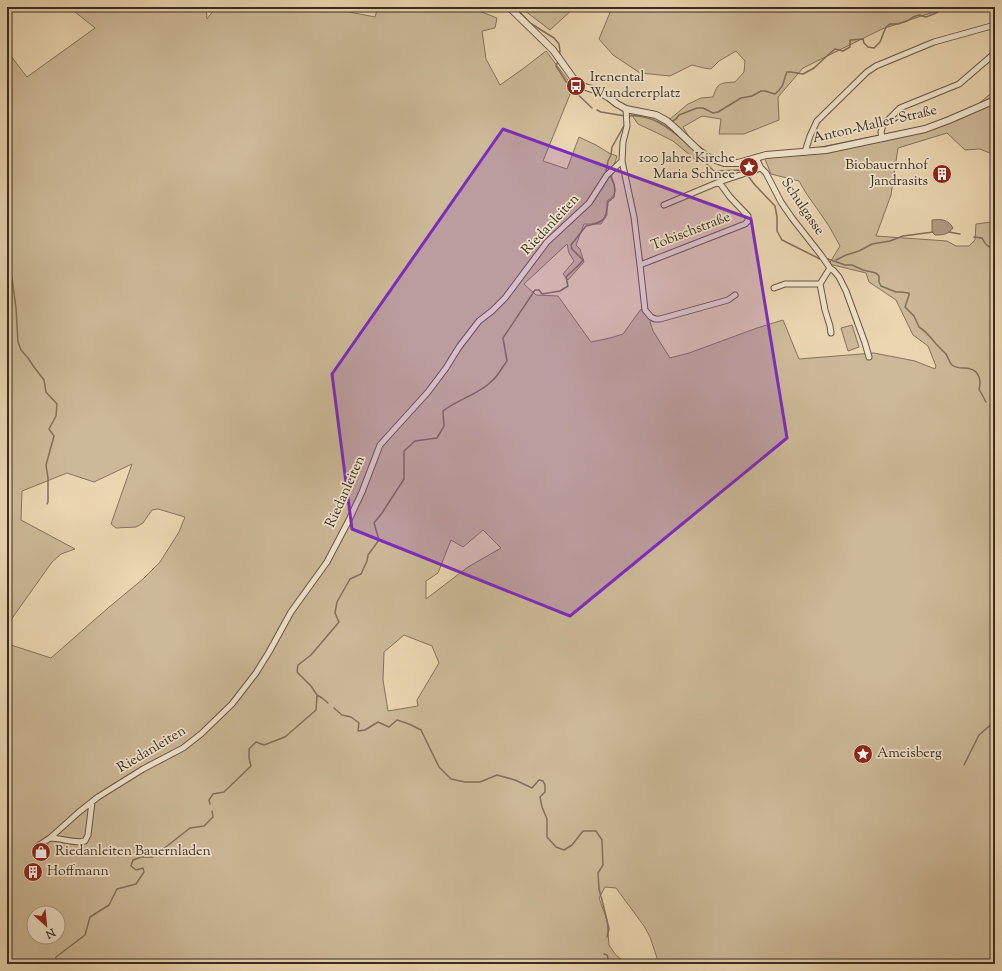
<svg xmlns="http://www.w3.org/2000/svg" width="1002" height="971" font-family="'Sorts Mill Goudy',serif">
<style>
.green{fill:#ccb998;stroke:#84725c;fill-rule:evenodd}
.water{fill:#ae9c80;stroke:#806f5a}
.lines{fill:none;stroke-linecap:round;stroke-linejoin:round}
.stream{stroke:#806f5a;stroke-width:1.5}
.minor-casing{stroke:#675644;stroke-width:7}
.tertiary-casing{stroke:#675644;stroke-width:8}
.minor{stroke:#f1e4cc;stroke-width:5}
.tertiary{stroke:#f1e4cc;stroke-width:6}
.marked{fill:#7b2cbf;fill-opacity:0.2;stroke:#7b2cbf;stroke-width:3;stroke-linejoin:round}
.labels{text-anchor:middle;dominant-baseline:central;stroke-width:3.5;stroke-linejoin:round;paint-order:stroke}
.poi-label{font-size:14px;fill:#3b2b20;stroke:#f1e4cc;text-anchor:start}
.street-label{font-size:14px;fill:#3b2b20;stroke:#f1e4cc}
</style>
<rect width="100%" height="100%" fill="#ead6b1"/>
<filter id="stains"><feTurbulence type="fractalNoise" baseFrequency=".005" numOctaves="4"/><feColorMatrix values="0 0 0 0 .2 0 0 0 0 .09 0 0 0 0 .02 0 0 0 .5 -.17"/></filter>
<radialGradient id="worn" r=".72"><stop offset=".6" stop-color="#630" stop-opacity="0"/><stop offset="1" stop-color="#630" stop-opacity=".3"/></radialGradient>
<path class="green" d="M69 7H206L207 19 216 7H335L334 9 375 17 378 7H469L497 18 495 28 482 31 486 59 500 85 524 68 546 51 573 87 543 161 567 169 579 137 596 145 609 153 617 156C615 162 613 169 612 175 610 185 623 190 607 201V215L601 224H584L576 245 580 249 584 262 568 280 563 274 574 261 569 253 567 244 524 284 536 295 558 296 591 342 610 338 623 334 641 309 652 320 650 322 653 331 670 358 689 353 757 328 783 320 799 359 874 353 915 361 935 369 936 366 928 346 913 335 896 300 869 282 866 273 829 264 840 246 829 226 806 193 799 181 771 174 765 159 766 158 925 126 977 105 995 90V162L992 154 980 149 965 150 947 133 898 148 891 195 876 236 947 241 956 246H969L975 240 976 224 992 222 995 202V964H659L650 937 644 926 616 888 605 887 599 898 607 920 609 945 615 954 624 962 625 964H7V51L27 77 95 28ZM132 464 111 524 116 528 136 527 143 523 152 510 158 509 185 517 179 532 160 562 143 579 108 608 51 658 8 644V624L52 562 61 554 75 549 21 520 22 491 67 473 94 482ZM483 530 501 548 468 567 426 599V581L438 573 451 540 463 547ZM404 635 432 646 439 663 417 700 418 706 388 711 383 680 384 652ZM34 913H58V937H34Z
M520 7H575L550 30Z
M609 7H949L882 29 803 68 778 97 779 120 744 134H719L721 119 702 116 683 127 691 140 710 154 708 161 696 160 673 141 655 132 638 124 626 107 658 113 670 119 688 104 701 98 713 97C718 82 720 83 735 82L744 72 745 61 736 51 719 61 711 69 704 68 692 65 670 76 640 73 613 55 599 39 611 10Z
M852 325 859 347 848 351 841 328Z"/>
<path class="water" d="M932 220C941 219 948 219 953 228 948 235 942 235 935 235L932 232Z"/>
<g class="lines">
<path class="stream" d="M515 7 530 23 554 38 559 44 560 51 559 56
M558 61 556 66 569 86 592 108
M597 110 601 112 625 116
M629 116C638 115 650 118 658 122 671 129 689 145 699 155 704 161 708 166 714 171L741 170 745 171
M671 122 676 119 679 115 697 108H703L713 113 718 112 741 98 752 96 761 91H765L775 94C786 85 782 82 787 72H791L803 74 814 68 829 54 835 49 843 51 850 47V40L863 39 864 43 868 47 874 48 880 42 886 27 890 24H898L907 21 913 17 919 15 926 17 936 13 947 7
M748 176 755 185 775 206 777 217V231L782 240 820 259
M949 232 960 234
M974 237 982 238C985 244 988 248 995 248
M7 247 9 254 10 271 12 279 16 308 18 342 21 350 28 358 34 367 44 380 46 392 57 404 56 416 49 429 54 436 46 465 48 478V502L47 504
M828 259 845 265H852L863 270 876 273 879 276V282L881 286 896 292H900L909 293V295L905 307 914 316 919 327C927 332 931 338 937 345 940 348 943 351 946 354 948 357 949 362 952 365 959 371 969 365 976 372 980 377 981 383 979 389L986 402
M836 260 846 255 859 251 872 244 890 241 903 236 933 232
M317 695 322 698 328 703
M334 708 342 715 351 717 359 723 358 731 365 730 378 722 389 727 397 720 409 724 421 730 439 767 451 779 465 782H480L497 775 515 780 532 788 539 780 543 781 545 785V792L540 797 542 807 547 819V837L556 847 564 850 572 845 583 831H596L602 840 603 865 598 873 599 889 604 908 609 929 607 937
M964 765 979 735 995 721
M210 804 209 800 213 794 224 792 251 766 249 758V749L256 742 264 745 285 737 316 710 317 695 311 686 297 672 298 665 311 655 339 622 335 613 337 602 350 579 361 574 367 561 368 555 379 540 374 523 382 513 404 479V451L415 441 437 438 444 426 443 411C458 399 478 395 492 381 498 376 502 367 507 361L503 338 535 290H539L542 294 560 291 568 286 566 277C572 271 578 267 583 260L572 249 571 245 586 226C604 222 606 221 608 202L614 197C616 185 614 180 606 171L608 161 611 155 612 147 625 124
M604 954 607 955 608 958 605 964
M55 964 56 957 85 935 90 917 109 905 117 889 136 884 144 872 143 868 136 870 131 866 133 860 141 857H153L190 828 204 826 213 817 212 811"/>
<g class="minor-casing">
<path id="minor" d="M626 109 627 126 623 142 622 161 634 217 640 265 645 310 651 317 655 319H660L728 300 735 295
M882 138 881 132 883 125 900 108 959 84 995 53
M805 152 810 136 817 121 867 72 876 66 934 42 995 25
M756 158 761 168 766 173 781 202 792 218 821 255 830 268 834 271 839 277 846 291 865 343 869 357
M664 205 719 182
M640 265 745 224 748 221V216L730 197 719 182 761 168
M820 284 825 310 830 326 831 333
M774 288 785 284H820L830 268
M50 838C62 838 75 844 85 841L88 835 92 802
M38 846 50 838 79 812 98 797 143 769 183 748 201 734 232 704 256 673 269 652 291 612 327 562 348 522 362 492 380 445 428 392 446 368 459 347 479 321 492 311 505 298 547 242 589 203 607 175 622 161"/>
</g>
<g class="tertiary-casing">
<path id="tertiary" d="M509 7 553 50 576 82 582 86 595 90 608 97 617 104 626 109 656 115 667 121 676 129 699 151 710 158 724 163H738L766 155 826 150 925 129 949 120 995 100"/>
</g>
<use href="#minor" class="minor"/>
<use href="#tertiary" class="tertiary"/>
</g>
<path class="marked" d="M503 129 751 219 787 438 570 616 352 529 332 374Z"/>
<defs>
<g id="bus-disc" transform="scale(1)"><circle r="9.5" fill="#8f2418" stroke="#f1e4cc"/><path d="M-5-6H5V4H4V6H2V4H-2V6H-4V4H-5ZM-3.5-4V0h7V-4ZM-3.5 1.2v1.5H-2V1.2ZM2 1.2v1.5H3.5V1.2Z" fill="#fff"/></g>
<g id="sight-disc" transform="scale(1)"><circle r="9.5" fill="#8f2418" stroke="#f1e4cc"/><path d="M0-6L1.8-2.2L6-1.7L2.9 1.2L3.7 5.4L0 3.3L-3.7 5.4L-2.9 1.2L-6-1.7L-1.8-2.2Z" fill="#fff"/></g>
<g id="building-disc" transform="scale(1)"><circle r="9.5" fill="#8f2418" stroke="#f1e4cc"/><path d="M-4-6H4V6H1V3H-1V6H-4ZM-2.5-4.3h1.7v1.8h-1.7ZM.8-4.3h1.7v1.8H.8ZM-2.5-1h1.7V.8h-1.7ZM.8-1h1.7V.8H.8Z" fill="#fff"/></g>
<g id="shop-disc" transform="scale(1)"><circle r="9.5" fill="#8f2418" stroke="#f1e4cc"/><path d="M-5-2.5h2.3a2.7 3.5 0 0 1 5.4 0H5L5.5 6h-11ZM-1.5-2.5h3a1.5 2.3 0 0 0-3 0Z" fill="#fff"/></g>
</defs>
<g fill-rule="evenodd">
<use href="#bus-disc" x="576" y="86"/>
<use href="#sight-disc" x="749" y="167"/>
<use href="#building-disc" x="942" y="174"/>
<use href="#sight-disc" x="863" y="754"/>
<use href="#shop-disc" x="41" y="852"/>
<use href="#building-disc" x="33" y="872"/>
</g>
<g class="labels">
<g class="poi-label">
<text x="590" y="78">Irenental<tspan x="590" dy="16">Wundererplatz</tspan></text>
<text x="735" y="159" text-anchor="end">100 Jahre Kirche<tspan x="735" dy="16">Maria Schnee</tspan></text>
<text x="928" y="166" text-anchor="end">Biobauernhof<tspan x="928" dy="16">Jandrasits</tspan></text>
<text x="877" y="754">Ameisberg</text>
<text x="55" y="852">Riedanleiten Bauernladen</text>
<text x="47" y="872">Hoffmann</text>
</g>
<g class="street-label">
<text transform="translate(875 125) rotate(-13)">Anton-Maller-Straße</text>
<text transform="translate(802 207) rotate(56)">Schulgasse</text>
<text transform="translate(551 225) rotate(-47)">Riedanleiten</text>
<text transform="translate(691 232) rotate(-21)">Tobischstraße</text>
<text transform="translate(346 492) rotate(-66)">Riedanleiten</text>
<text transform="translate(152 750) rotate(-31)">Riedanleiten</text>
</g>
</g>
<rect width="1002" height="971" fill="none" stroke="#ead6b1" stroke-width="24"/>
<rect x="8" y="8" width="986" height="955" fill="none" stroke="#3b2b20" stroke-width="2"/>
<rect x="12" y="12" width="978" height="947" fill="none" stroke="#3b2b20"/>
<g transform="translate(46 925) rotate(153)"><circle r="19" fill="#f1e4cc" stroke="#a89a87"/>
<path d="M0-3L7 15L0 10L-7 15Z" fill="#8f2418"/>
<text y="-6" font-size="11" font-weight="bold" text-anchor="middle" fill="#3b2b20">N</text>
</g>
<rect width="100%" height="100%" filter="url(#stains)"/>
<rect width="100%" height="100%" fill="url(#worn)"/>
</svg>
